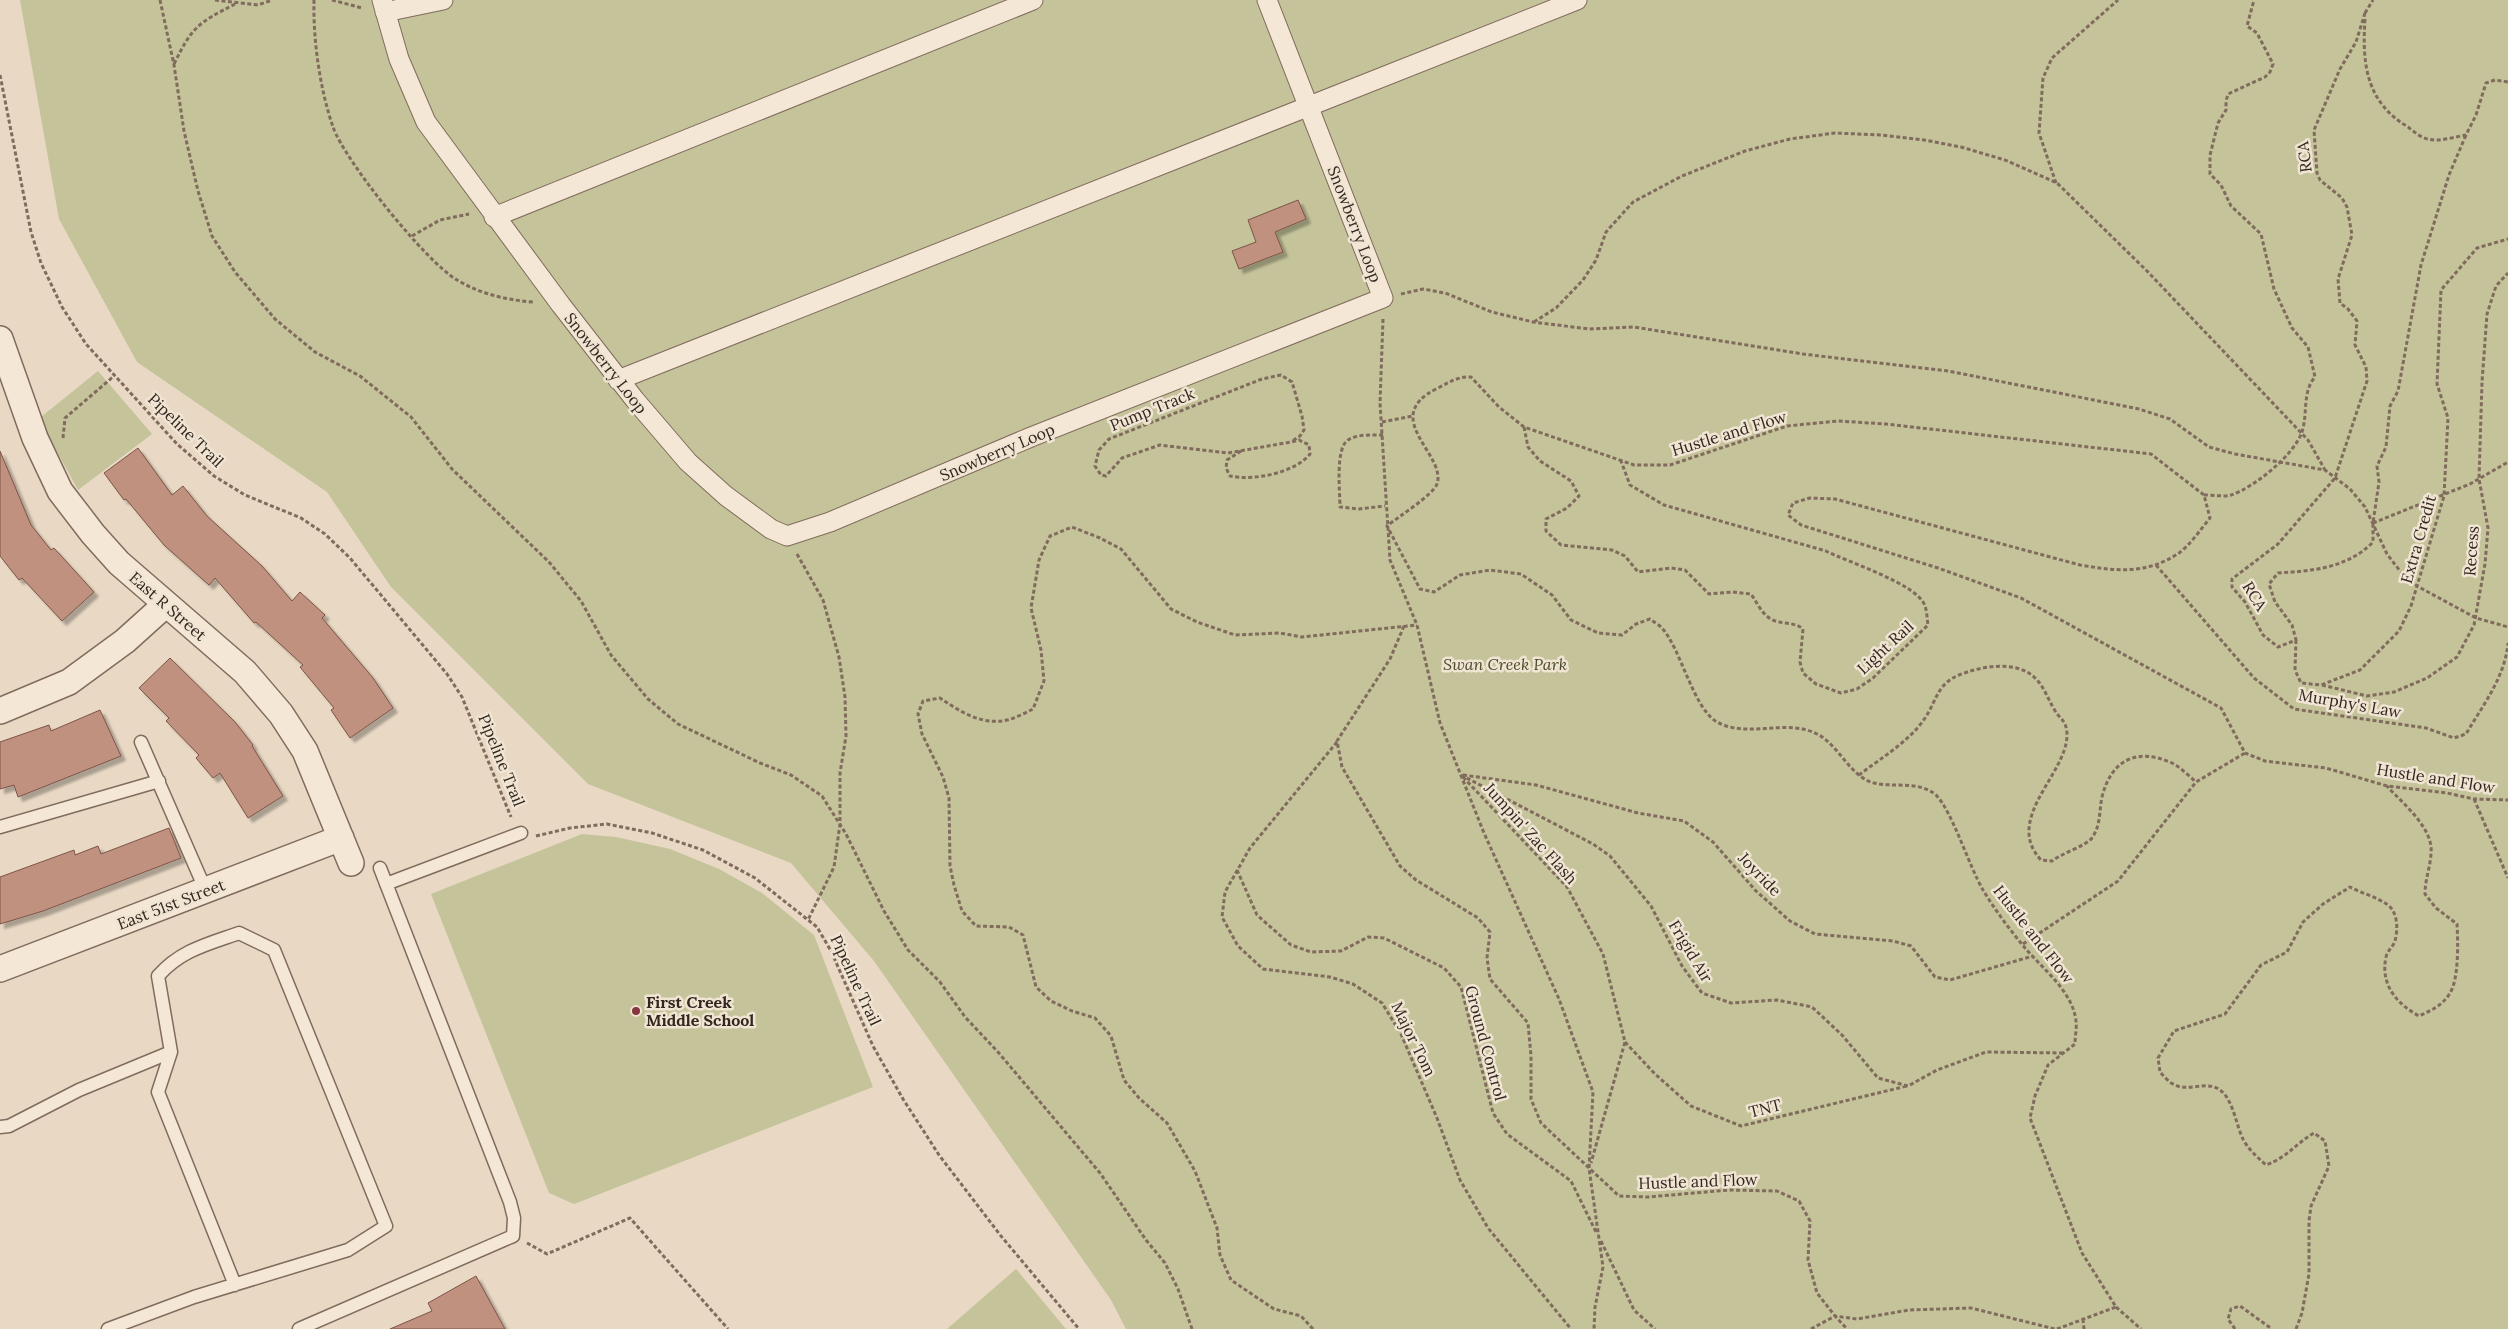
<svg xmlns="http://www.w3.org/2000/svg" width="2508" height="1329" font-family="Lora,serif">
<style>
.park{fill:#c4c39a}
.building{fill:#c1917f;stroke:#7c5446;filter:url(#shadow)}
.lines{fill:none;stroke-linecap:round;stroke-linejoin:round}
.service-casing{stroke:#806b5d;stroke-width:15}
.pedestrian-casing{stroke:#806b5d;stroke-width:21}
.minor-casing{stroke:#806b5d;stroke-width:28}
.path{stroke:#806b5d;stroke-width:3;stroke-dasharray:4 2.5;stroke-linecap:butt}
.service{stroke:#f4e7d6;stroke-width:12}
.pedestrian{stroke:#f4e7d6;stroke-width:19}
.minor{stroke:#f4e7d6;stroke-width:25}
.poi-dot{fill:#873541;stroke:#f0e4d3;stroke-width:2}
.labels{text-anchor:middle;dominant-baseline:central;stroke-width:5;stroke-linejoin:round;paint-order:stroke}
.street-label{font-size:16px;fill:#32261f;stroke:#f0e4d3}
.park-label{font-size:16px;font-style:italic;fill:#484c28;stroke:#f0e4d3}
.poi-label{font-size:16px;font-weight:bold;fill:#32261f;stroke:#f0e4d3;text-anchor:start}
</style>
<defs>
<filter id="shadow"><feDropShadow dx="4.5" dy="4.5" stdDeviation="1" flood-color="#0004"/></filter>
</defs>
<rect width="100%" height="100%" fill="#e8d8c4"/>
<path class="park" d="M20 0H2508V1329H1126L1111 1300 874 961 791 863 588 784 391 587 327 492 137 362 59 219Z
M98 371 152 434 78 490 50 439 41 417Z
M582 834 616 837 670 849 719 869 762 893 814 935 873 1087 574 1204 549 1193 431 894Z
M1016 1269 1066 1329H947Z"/>
<path class="building" d="M1298 200 1306 219 1275 232 1283 252 1239 269 1232 251 1256 242 1248 220Z
M138 448 172 495 183 486 207 516 262 566 292 601 300 592 325 615 322 618 373 678 393 708 350 738 331 710 334 708 300 667 303 665 256 622 254 623 215 578 209 585 164 545 126 499 124 500 104 473Z
M0 451 31 525 51 550 54 548 94 592 62 621 22 578 19 580 0 556Z
M170 658 235 722 253 745 252 746 283 796 248 818 220 773 213 778 196 758 199 755 166 721 169 718 139 688Z
M100 710 121 756 18 797 14 785 0 789V742L49 725 51 731Z
M169 828 181 858 43 911 0 924V877L74 850 75 855 98 846 101 854Z
M476 1276 505 1329H390L432 1311 428 1303Z"/>
<g class="lines">
<g class="service-casing">
<path id="service" d="M141 742 206 891
M0 827 159 781
M386 884 521 833
M0 1127 9 1126 79 1090 171 1052
M108 1329 194 1297 348 1250 386 1226 274 950 239 933C208 944 181 950 158 976L171 1052 158 1092 235 1285
M299 1329 513 1236 514 1218 510 1202 380 868"/>
</g>
<g class="pedestrian-casing">
<path id="pedestrian" d="M382 0 399 59 426 122 561 305 635 400 688 462 726 496 771 529 787 536 830 522 1031 437 1383 298 1267 0
M385 12 443 0
M494 217 1033 0
M618 380 1577 0"/>
</g>
<g class="minor-casing">
<path id="minor" d="M0 339 35 438 60 491 93 534 119 563 245 672 281 714 305 751 351 863
M0 711 69 682 125 641 165 605
M0 969 341 838"/>
</g>
<path class="path" d="M160 0 174 65 184 131 198 191 212 236 235 272 275 319 315 352 360 376 411 417 452 469 549 562 581 601 611 655 648 699 678 724 760 763 791 775 822 796 846 834 884 911 908 950 940 982 965 1017 998 1052 1100 1173 1146 1240 1165 1263 1178 1289 1192 1329
M215 0 258 5 272 0
M314 0C313 41 320 89 333 127 345 161 426 262 457 280 481 294 506 300 533 302
M332 0 362 8
M2365 13 2356 42 2340 69 2314 130 2317 173 2320 180 2342 198 2347 207 2352 235 2338 279 2340 303 2348 309 2357 321 2355 345 2366 367 2367 381 2335 478 2278 544 2232 579V587L2245 602 2263 635 2278 647 2296 640 2292 625 2275 602 2269 584 2278 573C2312 571 2348 568 2373 542V523L2379 482 2377 466 2386 447 2390 406 2398 391 2421 265 2449 175 2466 135
M2365 13 2373 0
M2365 19C2362 64 2366 102 2408 127 2413 131 2421 138 2428 139 2440 142 2454 137 2466 135L2476 115 2486 83 2495 80 2508 82
M174 64C192 27 198 23 235 4
M0 75 31 232 41 263 62 307 86 344 177 444 214 476 245 495 301 518 325 534 350 558 447 674 462 697 511 817
M2056 183 2039 133 2043 78 2052 58 2118 0
M412 236 440 220 469 214
M1401 294 1423 289 1445 293 1492 312 1533 322 1589 329 1634 327 1803 354 1948 371 2139 409 2170 419 2209 447 2235 454 2325 470 2350 489 2365 507 2387 554 2400 571 2417 586 2476 618 2508 627
M1383 319 1380 403 1390 560 1417 625 1440 723 1484 833 1559 999 1593 1092 1589 1168 1603 1267 1595 1307 1594 1329
M1534 322 1556 308 1583 280 1596 260 1606 232 1633 202 1682 176 1745 151 1790 139 1835 133 1881 135 1924 140 1961 147 2005 160 2057 183 2147 271 2308 440 2325 470
M1382 422 1413 416
M1524 427 1528 447 1540 461 1571 481 1579 496 1567 508 1546 519V531L1561 545 1612 550 1625 556 1638 572 1671 568 1685 570 1709 594 1732 592 1751 594C1756 601 1761 612 1768 617 1779 626 1792 620 1803 629L1800 662 1803 673 1816 684 1841 693 1857 689 1873 678 1928 625C1927 619 1927 611 1925 606 1918 584 1847 562 1826 551L1664 505 1630 485 1621 461
M1383 435C1372 435 1357 434 1348 440 1335 448 1340 493 1340 507L1359 509 1385 506
M63 438 65 418 114 376
M1241 451 1227 460 1226 468 1230 476C1253 481 1295 473 1310 454L1309 445 1299 440 1291 442 1228 453 1160 445 1122 458 1106 476 1101 475 1095 466 1099 450 1109 439 1262 379 1281 375 1292 382 1302 416 1304 430 1300 436 1291 442
M2204 495C2212 495 2224 497 2231 495 2255 487 2294 455 2302 432 2308 413 2302 392 2315 377L2308 347 2292 328 2274 289 2261 234 2231 206 2221 185 2210 174V155L2218 123 2226 110V101L2228 94 2265 77 2270 72 2273 64 2257 33 2247 26 2254 0
M2373 523 2470 484 2508 462
M797 554 823 600 839 657 845 697 846 736 840 773V824L834 867 808 920
M2156 565 2254 678 2294 709 2426 728 2454 738 2466 734C2483 705 2505 677 2508 643
M1404 626 1390 659 1337 741 1342 767 1400 866 1416 880 1478 918 1490 932 1487 958 1490 979 1528 1023 1531 1056V1099L1541 1123 1619 1196 1648 1197 1729 1190 1777 1191 1799 1201 1810 1221 1808 1260 1817 1293 1835 1316 1857 1319 1909 1310 1971 1308 2055 1329
M2296 640 2295 670 2301 683 2321 685 2360 670 2399 631 2411 606 2444 496 2448 418 2437 384 2441 290 2477 248 2508 239
M2322 685 2367 696 2394 692 2427 678 2457 657 2474 625 2485 564 2488 528 2479 479 2482 382 2487 314 2496 286 2508 273
M1337 742 1250 848 1225 892 1222 917 1238 946 1263 969 1330 977 1353 984 1382 1003 1401 1034 1437 1118 1460 1180 1488 1228 1571 1329
M1461 775 1593 844 1610 856 1651 906 1682 966 1702 993 1731 1003 1777 1000 1812 1007 1842 1035 1878 1078 1908 1086 1937 1070 1986 1052 2063 1053
M1463 775 1536 785 1638 813 1684 821 1713 842 1756 891 1790 921 1815 934 1893 941 1911 946 1935 977 1950 980 2033 956
M1859 775C1881 758 1910 741 1925 718 1937 700 1937 684 1959 675 1981 666 2019 659 2037 680 2045 689 2048 699 2054 709 2060 720 2067 720 2067 735 2067 774 2003 819 2041 860L2052 861C2062 853 2086 846 2092 838 2101 825 2099 811 2102 797 2111 760 2137 747 2172 763 2180 767 2189 776 2196 782
M1463 777 1567 887 1603 954 1625 1042 1591 1163
M2474 799 2508 878
M536 836 570 828 607 824 652 833 703 850 755 878 817 927 831 951 873 1046 903 1099 939 1155 1001 1236 1079 1329
M1237 870 1257 915 1291 945 1311 952 1341 951 1368 937 1384 938 1444 968 1461 987 1493 1113 1507 1134 1571 1181 1597 1234
M2023 944 2118 881 2196 782 2245 753
M1625 1042 1655 1074 1691 1106 1741 1126 1907 1086
M1601 1241 1634 1310 1655 1329
M527 1243 547 1254 630 1218 728 1329
M2116 1307 2141 1329
M2083 1319 2084 1329
M1313 1329 1301 1316 1274 1309 1231 1280 1220 1255 1217 1228 1195 1171 1167 1123 1139 1098 1124 1080 1111 1036 1095 1018 1072 1011 1051 1001 1036 987 1023 935 1009 927 976 926 962 911 954 885 950 866 949 798 943 777 922 734 918 714 923 701 940 698C959 711 982 726 1007 720 1016 718 1025 713 1033 709L1044 681 1041 650 1031 608 1039 560 1050 536 1072 527 1100 538 1121 549 1171 609 1197 622 1235 635 1280 633 1302 637 1417 625
M1811 1329 1835 1316 1847 1329
M2057 1329 2116 1307 2082 1253 2030 1118 2035 1096 2048 1065 2075 1044C2075 1036 2077 1028 2076 1021 2073 992 2043 969 2025 948 2010 930 1995 910 1983 890 1969 866 1952 811 1936 795 1918 780 1894 788 1874 783 1850 777 1839 745 1817 734 1787 718 1748 739 1717 722 1693 708 1681 649 1662 628 1659 625 1654 622 1650 619L1636 624 1622 635 1598 633 1571 620 1552 595 1521 574 1490 570 1460 575 1434 592 1420 589 1387 526C1398 517 1433 495 1437 484 1447 455 1379 418 1436 389 1448 383 1458 376 1471 377L1499 407 1524 427 1634 465H1670L1787 426 1838 421 1886 424 2151 454 2204 495 2210 518C2201 529 2190 545 2179 553 2146 575 2116 571 2080 565L1835 499 1810 498 1793 503 1788 515 1801 525 1938 568 2021 598 2221 708 2245 753 2265 761 2326 768 2387 786 2447 793 2474 799 2508 800
M2235 1329 2228 1319 2231 1309 2240 1306 2272 1329
M2296 1329 2302 1313 2309 1274V1221L2311 1206 2329 1166 2325 1141 2314 1133C2295 1144 2288 1157 2266 1165 2257 1157 2248 1149 2243 1139 2236 1125 2233 1099 2220 1090 2207 1080 2189 1092 2175 1085 2169 1083 2164 1076 2160 1072L2158 1058 2174 1031 2225 1014 2261 965 2287 952 2303 922 2323 904 2350 887C2361 893 2377 897 2388 905 2398 913 2398 929 2395 941 2393 947 2387 951 2386 957 2380 985 2397 1004 2419 1016 2432 1010 2443 1005 2450 993 2459 979 2458 941 2457 924L2436 908 2425 894C2425 880 2430 868 2431 854 2434 828 2403 804 2387 786"/>
<use href="#service" class="service"/>
<use href="#pedestrian" class="pedestrian"/>
<use href="#minor" class="minor"/>
</g>
<circle class="poi-dot" cx="636" cy="1011" r="5"/>
<g class="labels">
<g class="street-label">
<text transform="translate(2304 157) rotate(-97)">RCA</text>
<text transform="translate(1355 224) rotate(69)">Snowberry Loop</text>
<text transform="translate(606 363) rotate(52)">Snowberry Loop</text>
<text transform="translate(1152 409) rotate(-22)">Pump Track</text>
<text transform="translate(186 430) rotate(44)">Pipeline Trail</text>
<text transform="translate(1729 433) rotate(-17)">Hustle and Flow</text>
<text transform="translate(997 452) rotate(-23)">Snowberry Loop</text>
<text transform="translate(2418 539) rotate(-74)">Extra Credit</text>
<text transform="translate(2471 551) rotate(-86)">Recess</text>
<text transform="translate(2255 596) rotate(58)">RCA</text>
<text transform="translate(168 606) rotate(41)">East R Street</text>
<text transform="translate(1885 647) rotate(-43)">Light Rail</text>
<text transform="translate(2350 703) rotate(10)">Murphy's Law</text>
<text transform="translate(502 760) rotate(68)">Pipeline Trail</text>
<text transform="translate(2436 778) rotate(9)">Hustle and Flow</text>
<text transform="translate(1531 833) rotate(48)">Jumpin' Zac Flash</text>
<text transform="translate(1760 874) rotate(46)">Joyride</text>
<text transform="translate(171 904) rotate(-21)">East 51st Street</text>
<text transform="translate(2034 934) rotate(52)">Hustle and Flow</text>
<text transform="translate(1691 951) rotate(59)">Frigid Air</text>
<text transform="translate(856 980) rotate(65)">Pipeline Trail</text>
<text transform="translate(1414 1039) rotate(64)">Major Tom</text>
<text transform="translate(1486 1043) rotate(75)">Ground Control</text>
<text transform="translate(1765 1108) rotate(-14)">TNT</text>
<text transform="translate(1698 1181) rotate(-2)">Hustle and Flow</text>
</g>
<g class="park-label">
<text x="1505" y="664">Swan Creek Park</text>
</g>
<g class="poi-label">
<text x="646" y="1002">First Creek<tspan x="646" dy="18">Middle School</tspan></text>
</g>
</g>
</svg>
